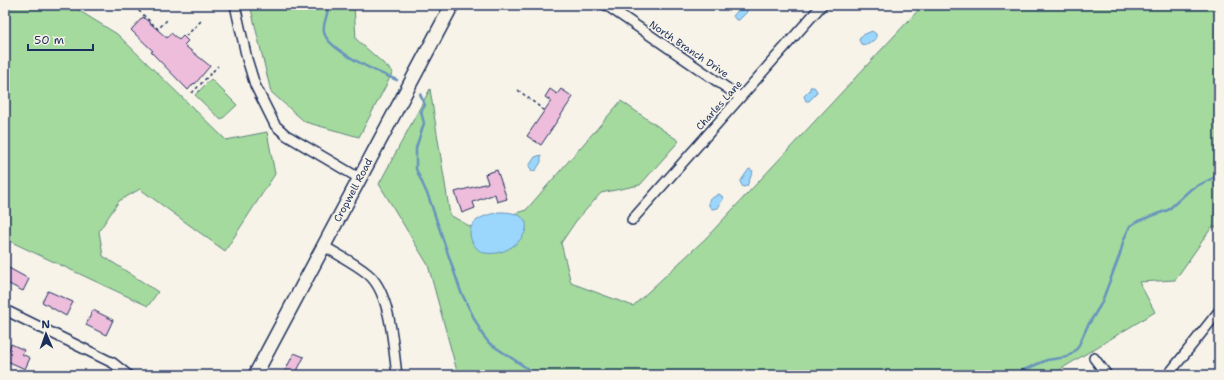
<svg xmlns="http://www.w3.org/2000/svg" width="1224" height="380" font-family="'Shantell Sans',sans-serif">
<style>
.green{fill:#a4da9d;stroke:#60847e}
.water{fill:#9bd7fc;stroke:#6894bd}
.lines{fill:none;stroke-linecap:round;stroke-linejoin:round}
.stream{stroke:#6894bd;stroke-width:2.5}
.building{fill:#eebddc;stroke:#1b2f5e}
.street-casing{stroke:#1b2f5e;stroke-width:12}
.secondary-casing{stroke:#1b2f5e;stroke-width:16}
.path{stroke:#1b2f5e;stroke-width:1.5;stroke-dasharray:3 3;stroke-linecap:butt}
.street{stroke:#f7f3e8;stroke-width:9}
.secondary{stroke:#f7f3e8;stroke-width:13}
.labels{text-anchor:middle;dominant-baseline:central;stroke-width:3.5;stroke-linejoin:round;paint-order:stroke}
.street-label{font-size:10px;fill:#1b2f5e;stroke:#f7f3e8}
</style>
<rect width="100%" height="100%" fill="#f7f3e8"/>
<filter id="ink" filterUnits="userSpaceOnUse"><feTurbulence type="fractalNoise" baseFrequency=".025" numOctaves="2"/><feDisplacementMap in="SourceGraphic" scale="8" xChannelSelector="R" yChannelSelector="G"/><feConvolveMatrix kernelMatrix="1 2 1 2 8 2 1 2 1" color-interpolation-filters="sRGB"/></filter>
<g filter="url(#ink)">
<path class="green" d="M5 5H70L117 34 226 140 267 132 275 174 225 251 140 189 119 201 99 231 103 256 158 292 148 306 5 239Z
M250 5H354L356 39 393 72 359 137 305 122 271 92Z
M923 5H1219V227H1212L1175 280 1139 282 1155 312 1051 375H458L428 265 379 184 430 89 450 215 471 227 526 210 621 101 679 141 640 185 601 193 576 221 561 243 571 283 633 306 706 238Z
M211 79 237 105 221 120 195 95Z"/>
<path class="water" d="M742 6 747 8V12L739 20H736L733 16Z
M872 31 876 34V39L865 45 861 44 859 40 861 36Z
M810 87H814L817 91 816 94 809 101H806L804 96 810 90Z
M541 155V162L536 170 532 171 529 166 535 157Z
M749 169 753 171 747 186 743 187 740 182Z
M719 194 722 196 723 199 718 208 712 209 709 206V200Z
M499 212C552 211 517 259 485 253 472 250 464 230 476 221 482 216 491 214 499 212Z"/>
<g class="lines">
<path class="stream" d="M328 5C329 15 322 23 324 32 327 50 381 74 397 80
M420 94 425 105 421 112 424 123 416 148V169L429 198 461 292 482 334 489 343 537 375
M1012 375 1047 360 1067 357 1074 352 1078 347 1087 327 1101 304 1120 254 1124 239 1130 226 1138 221 1168 210 1191 189 1219 175"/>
</g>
<path class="building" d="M143 17 167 38 171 33 179 40 183 36 188 41 184 45 210 66 195 84 194 83 188 90 151 52 153 51 131 30Z
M550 89 557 94 561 89 573 97 541 145 527 136 551 101 545 97Z
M497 170 507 199 497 202 495 194 473 202 475 208 462 213 455 192 488 183 485 174Z
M5 266 29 279 23 291 5 282Z
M48 291 73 302 66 316 42 302Z
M93 310 113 320 106 335 86 325Z
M11 344 24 350 22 354 30 358 25 369 5 360Z
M294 353 304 357 295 375H283Z"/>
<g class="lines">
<g class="street-casing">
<path id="street" d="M235 5 247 59 255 85 275 125 286 135 359 178
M606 5 740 97
M632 220 822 5
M324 246C338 255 355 263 368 274 391 293 393 347 397 375
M5 310 113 363 128 375
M1094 358 1107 375
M1168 375 1219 311"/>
</g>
<g class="secondary-casing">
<path id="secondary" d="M255 375 452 5"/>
</g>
<path class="path" d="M139 5 138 10 158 29 168 19
M186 36 201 21
M518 90 545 111
M192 93 218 66"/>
<use href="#street" class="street"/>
<use href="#secondary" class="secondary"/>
</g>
</g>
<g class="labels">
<g class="street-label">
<text transform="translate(689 49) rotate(34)">North Branch Drive</text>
<text transform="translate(719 105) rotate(-48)">Charles Lane</text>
<text transform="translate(353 190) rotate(-62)">Cropwell Road</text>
</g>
</g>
<rect width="1224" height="380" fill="none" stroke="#f7f3e8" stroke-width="20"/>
<rect x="10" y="10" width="1204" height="360" fill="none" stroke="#1b2f5e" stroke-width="1.5" filter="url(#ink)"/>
<g transform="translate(46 334) rotate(358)" stroke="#f7f3e8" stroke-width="3" paint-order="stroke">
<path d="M0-3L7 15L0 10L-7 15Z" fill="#1b2f5e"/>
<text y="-6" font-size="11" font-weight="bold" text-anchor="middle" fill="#1b2f5e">N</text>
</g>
<path d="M28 44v6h65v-6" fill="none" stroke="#1b2f5e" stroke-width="2"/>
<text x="34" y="44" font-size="12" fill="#1b2f5e" stroke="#f7f3e8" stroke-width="3" paint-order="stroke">50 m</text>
</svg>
